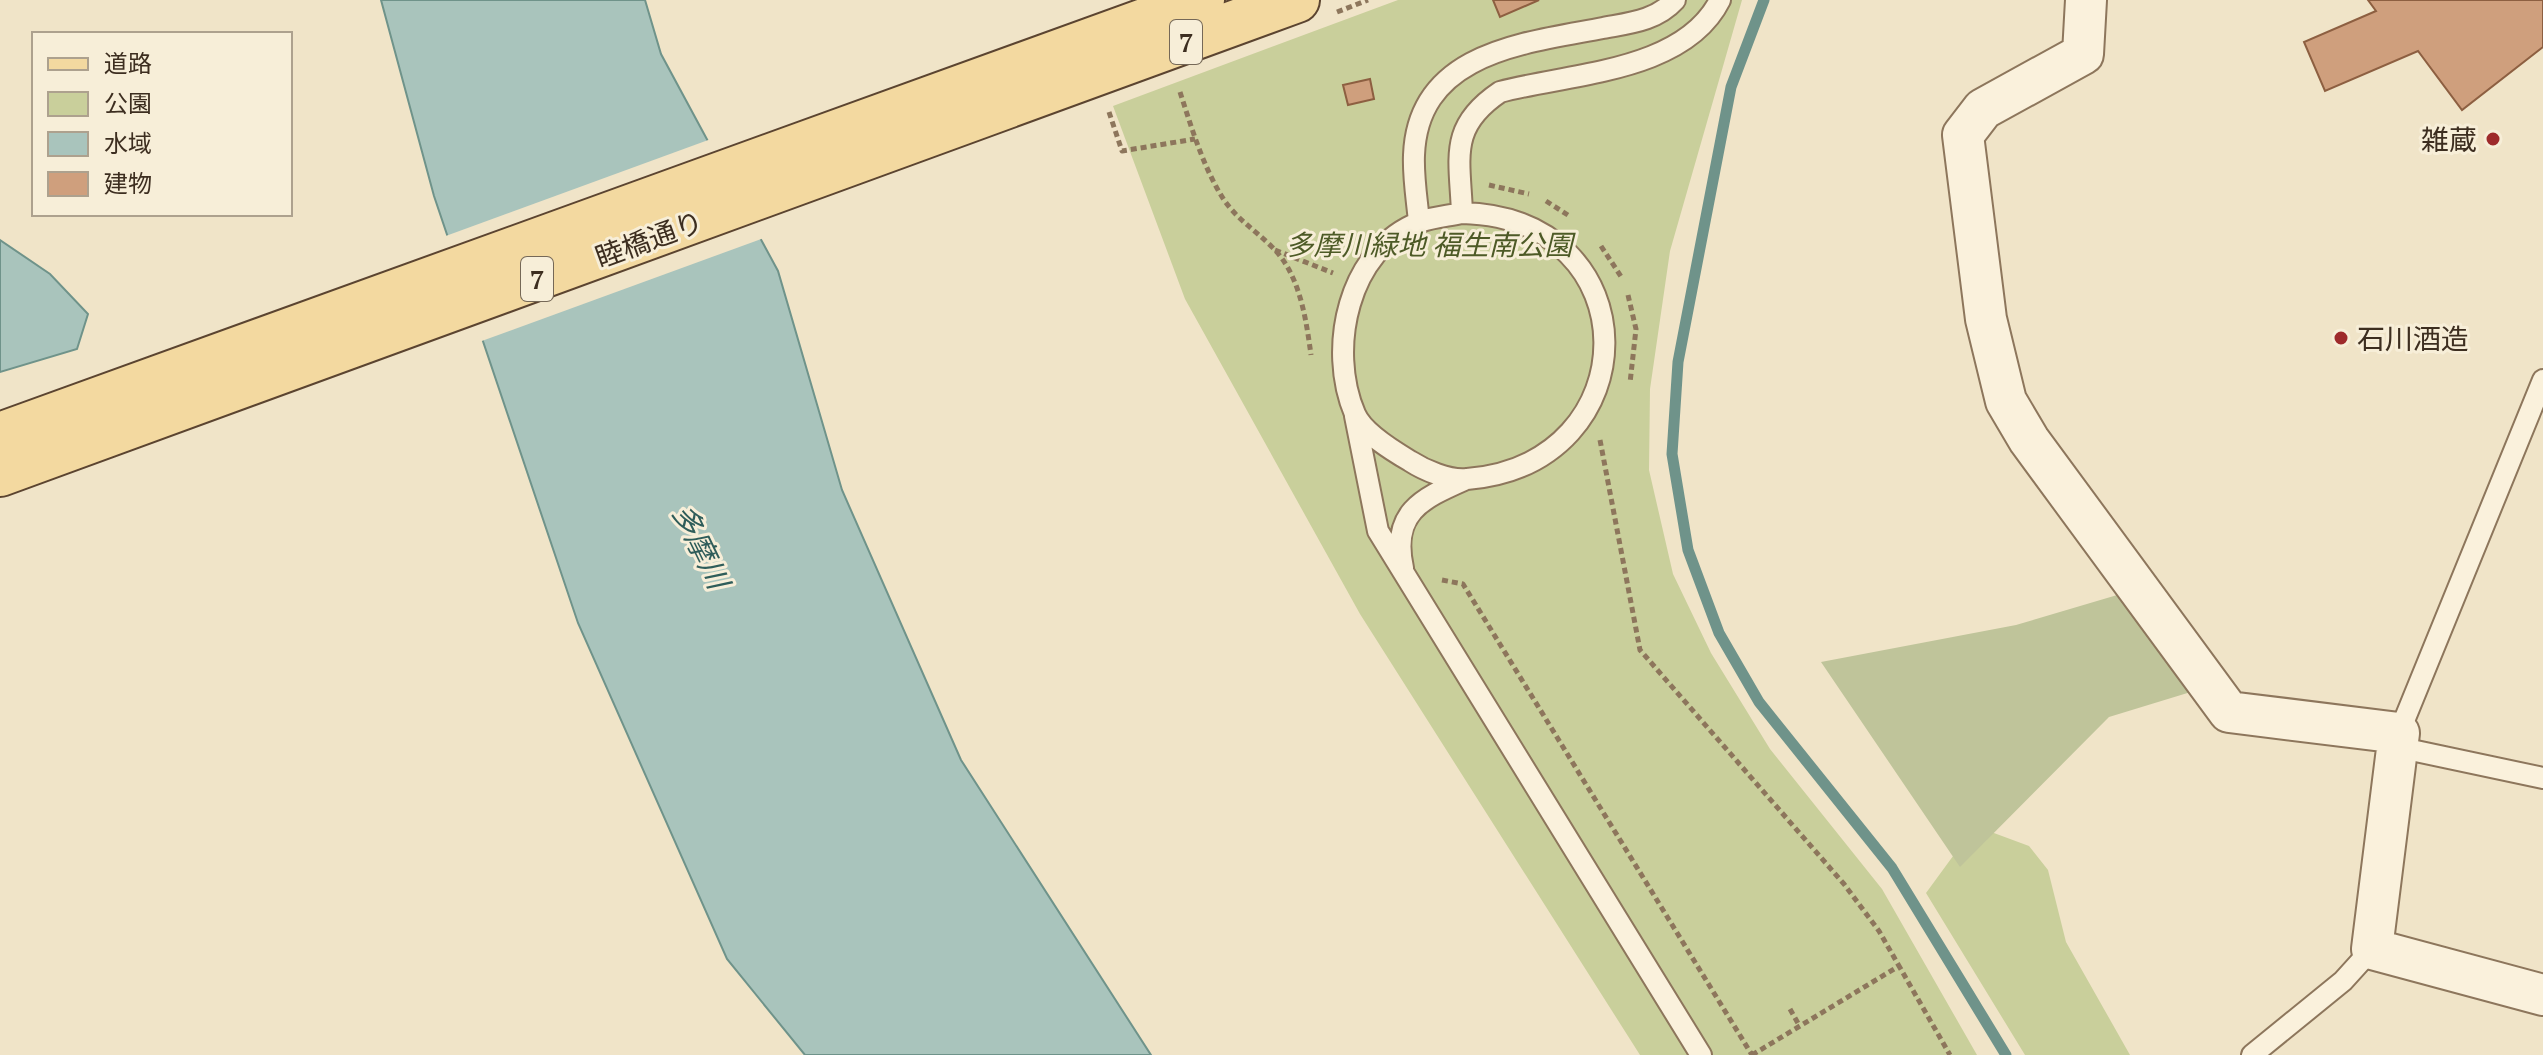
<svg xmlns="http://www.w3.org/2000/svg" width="2543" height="1055" font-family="'PT Serif','Noto Sans JP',serif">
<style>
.green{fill:#c9cf9b}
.cemetery{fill:#bfc49a}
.water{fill:#a9c4bc;stroke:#6f938a;stroke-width:2}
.pier{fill:#f0e4c8}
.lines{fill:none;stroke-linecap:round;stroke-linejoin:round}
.stream{stroke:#6f938a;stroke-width:11}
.building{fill:#cf9f7d;stroke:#8d5f41;stroke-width:2}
.lane-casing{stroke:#8d765c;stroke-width:24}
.street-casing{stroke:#8d765c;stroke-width:44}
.primary-casing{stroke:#5b4430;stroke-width:48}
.path{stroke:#8d765c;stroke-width:5;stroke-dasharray:6 4;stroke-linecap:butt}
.lane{stroke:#faf1dc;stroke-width:20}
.street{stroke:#faf1dc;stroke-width:40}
.primary{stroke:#f3d9a0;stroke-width:44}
.poi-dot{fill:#9e2a2b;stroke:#f7eed8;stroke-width:3}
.labels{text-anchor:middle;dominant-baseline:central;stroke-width:6;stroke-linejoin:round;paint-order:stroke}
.shield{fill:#f7eed8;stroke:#756857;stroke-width:2}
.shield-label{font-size:26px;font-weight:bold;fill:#3d2e20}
.poi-label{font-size:28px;fill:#3d2e20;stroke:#f7eed8;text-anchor:end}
.street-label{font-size:28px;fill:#3d2e20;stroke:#f7eed8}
.park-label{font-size:28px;font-style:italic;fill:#4d5a26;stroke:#f7eed8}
.water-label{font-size:30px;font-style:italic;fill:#2f5d5a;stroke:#f7eed8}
</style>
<rect width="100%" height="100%" fill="#f0e4c8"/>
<path class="green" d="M1398 0H1742L1670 251 1650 389 1649 470 1673 574 1711 653 1770 749 1882 889 1977 1055H1640L1360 614 1185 299 1113 106Z
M1975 826 2029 846 2048 870 2066 942 2130 1055H2025L1926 893Z"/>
<path class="cemetery" d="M2124 593 2194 691 2109 717 1960 867 1821 662 2016 625Z"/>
<path class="water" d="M381 0H645L661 54 778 271 842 490 961 760 1151 1055H805L727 959 578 623 434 196Z
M0 240 50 274 88 314 77 349 0 372Z"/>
<path class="pier" d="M711 139 764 238 479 342 443 237Z"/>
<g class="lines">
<path class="stream" d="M1764 0 1731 87 1678 362 1672 454 1688 550 1719 633 1759 702 1892 868 2006 1055"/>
</g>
<path class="building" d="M1493 0H1539L1500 17Z
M2368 0H2543V47L2462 110 2418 51 2325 91 2304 42 2376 11Z
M1370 79 1374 99 1348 105 1343 85Z"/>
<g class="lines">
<g class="lane-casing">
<path id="lane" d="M1462 213C1651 217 1651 464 1467 479 1449 481 1424 470 1410 461 1393 451 1363 433 1355 414 1327 349 1348 249 1420 222 1433 217 1449 216 1462 213Z
M1462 213C1460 158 1448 127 1500 92 1571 73 1684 72 1720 0
M1419 222C1417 200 1413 177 1414 155 1418 52 1525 43 1603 28 1629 23 1656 21 1675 0
M1355 416 1378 531 1701 1055
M1403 568C1391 513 1421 499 1464 480
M2399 733 2543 380
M2397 747 2543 778
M2252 1055 2343 981 2372 949"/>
</g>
<g class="street-casing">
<path id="street" d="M2086 0 2083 54 1983 109 1963 135 1986 319 2006 401 2029 440 2229 712 2399 733 2372 949 2543 995"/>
</g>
<g class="primary-casing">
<path id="primary" d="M0 435 1202 0
M0 474 1297 0"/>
</g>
<path class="path" d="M1337 12 1368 0
M1180 92C1192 129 1203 167 1224 200 1238 220 1255 230 1272 247 1300 274 1306 319 1311 355
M1109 112 1122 151 1195 139
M1489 185 1529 194
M1546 201 1571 217
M1601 246 1622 278
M1275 250 1333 273
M1628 295 1636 329 1630 383
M1600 440 1640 650 1844 884 1879 931 1899 966
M1442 580 1463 584 1752 1055
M1790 1009 1799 1025
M1752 1055 1899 966 1950 1055"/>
<use href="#lane" class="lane"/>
<use href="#street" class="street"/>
<use href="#primary" class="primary"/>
</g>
<g class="poi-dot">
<circle cx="2493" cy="139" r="8"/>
<circle cx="2341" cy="338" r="8"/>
</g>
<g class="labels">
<g class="shield">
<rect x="1170" y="20" width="32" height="44" rx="6"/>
<rect x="521" y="257" width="32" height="44" rx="6"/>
</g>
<g class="shield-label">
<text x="1186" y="42">7</text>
<text x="537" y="279">7</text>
</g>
<g class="poi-label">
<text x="2477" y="139">雑蔵</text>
<text x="2357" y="338" text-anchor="start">石川酒造</text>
</g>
<g class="street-label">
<text transform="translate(649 239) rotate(-20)">睦橋通り</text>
</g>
<g class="park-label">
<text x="1429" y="244">多摩川緑地 福生南公園</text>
</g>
<g class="water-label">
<text transform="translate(701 546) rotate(64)">多摩川</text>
</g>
</g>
<rect x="32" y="32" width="260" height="184" fill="#f7eed8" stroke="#ada18e" stroke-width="2"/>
<rect x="48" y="58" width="40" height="12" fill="#f3d9a0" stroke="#ada18e" stroke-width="2"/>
<text x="104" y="72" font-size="24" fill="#3d2e20">道路</text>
<rect x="48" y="92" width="40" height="24" fill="#c9cf9b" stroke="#ada18e" stroke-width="2"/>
<text x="104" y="112" font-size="24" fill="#3d2e20">公園</text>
<rect x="48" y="132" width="40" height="24" fill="#a9c4bc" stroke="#ada18e" stroke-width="2"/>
<text x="104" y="152" font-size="24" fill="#3d2e20">水域</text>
<rect x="48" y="172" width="40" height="24" fill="#cf9f7d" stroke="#ada18e" stroke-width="2"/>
<text x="104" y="192" font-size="24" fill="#3d2e20">建物</text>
</svg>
